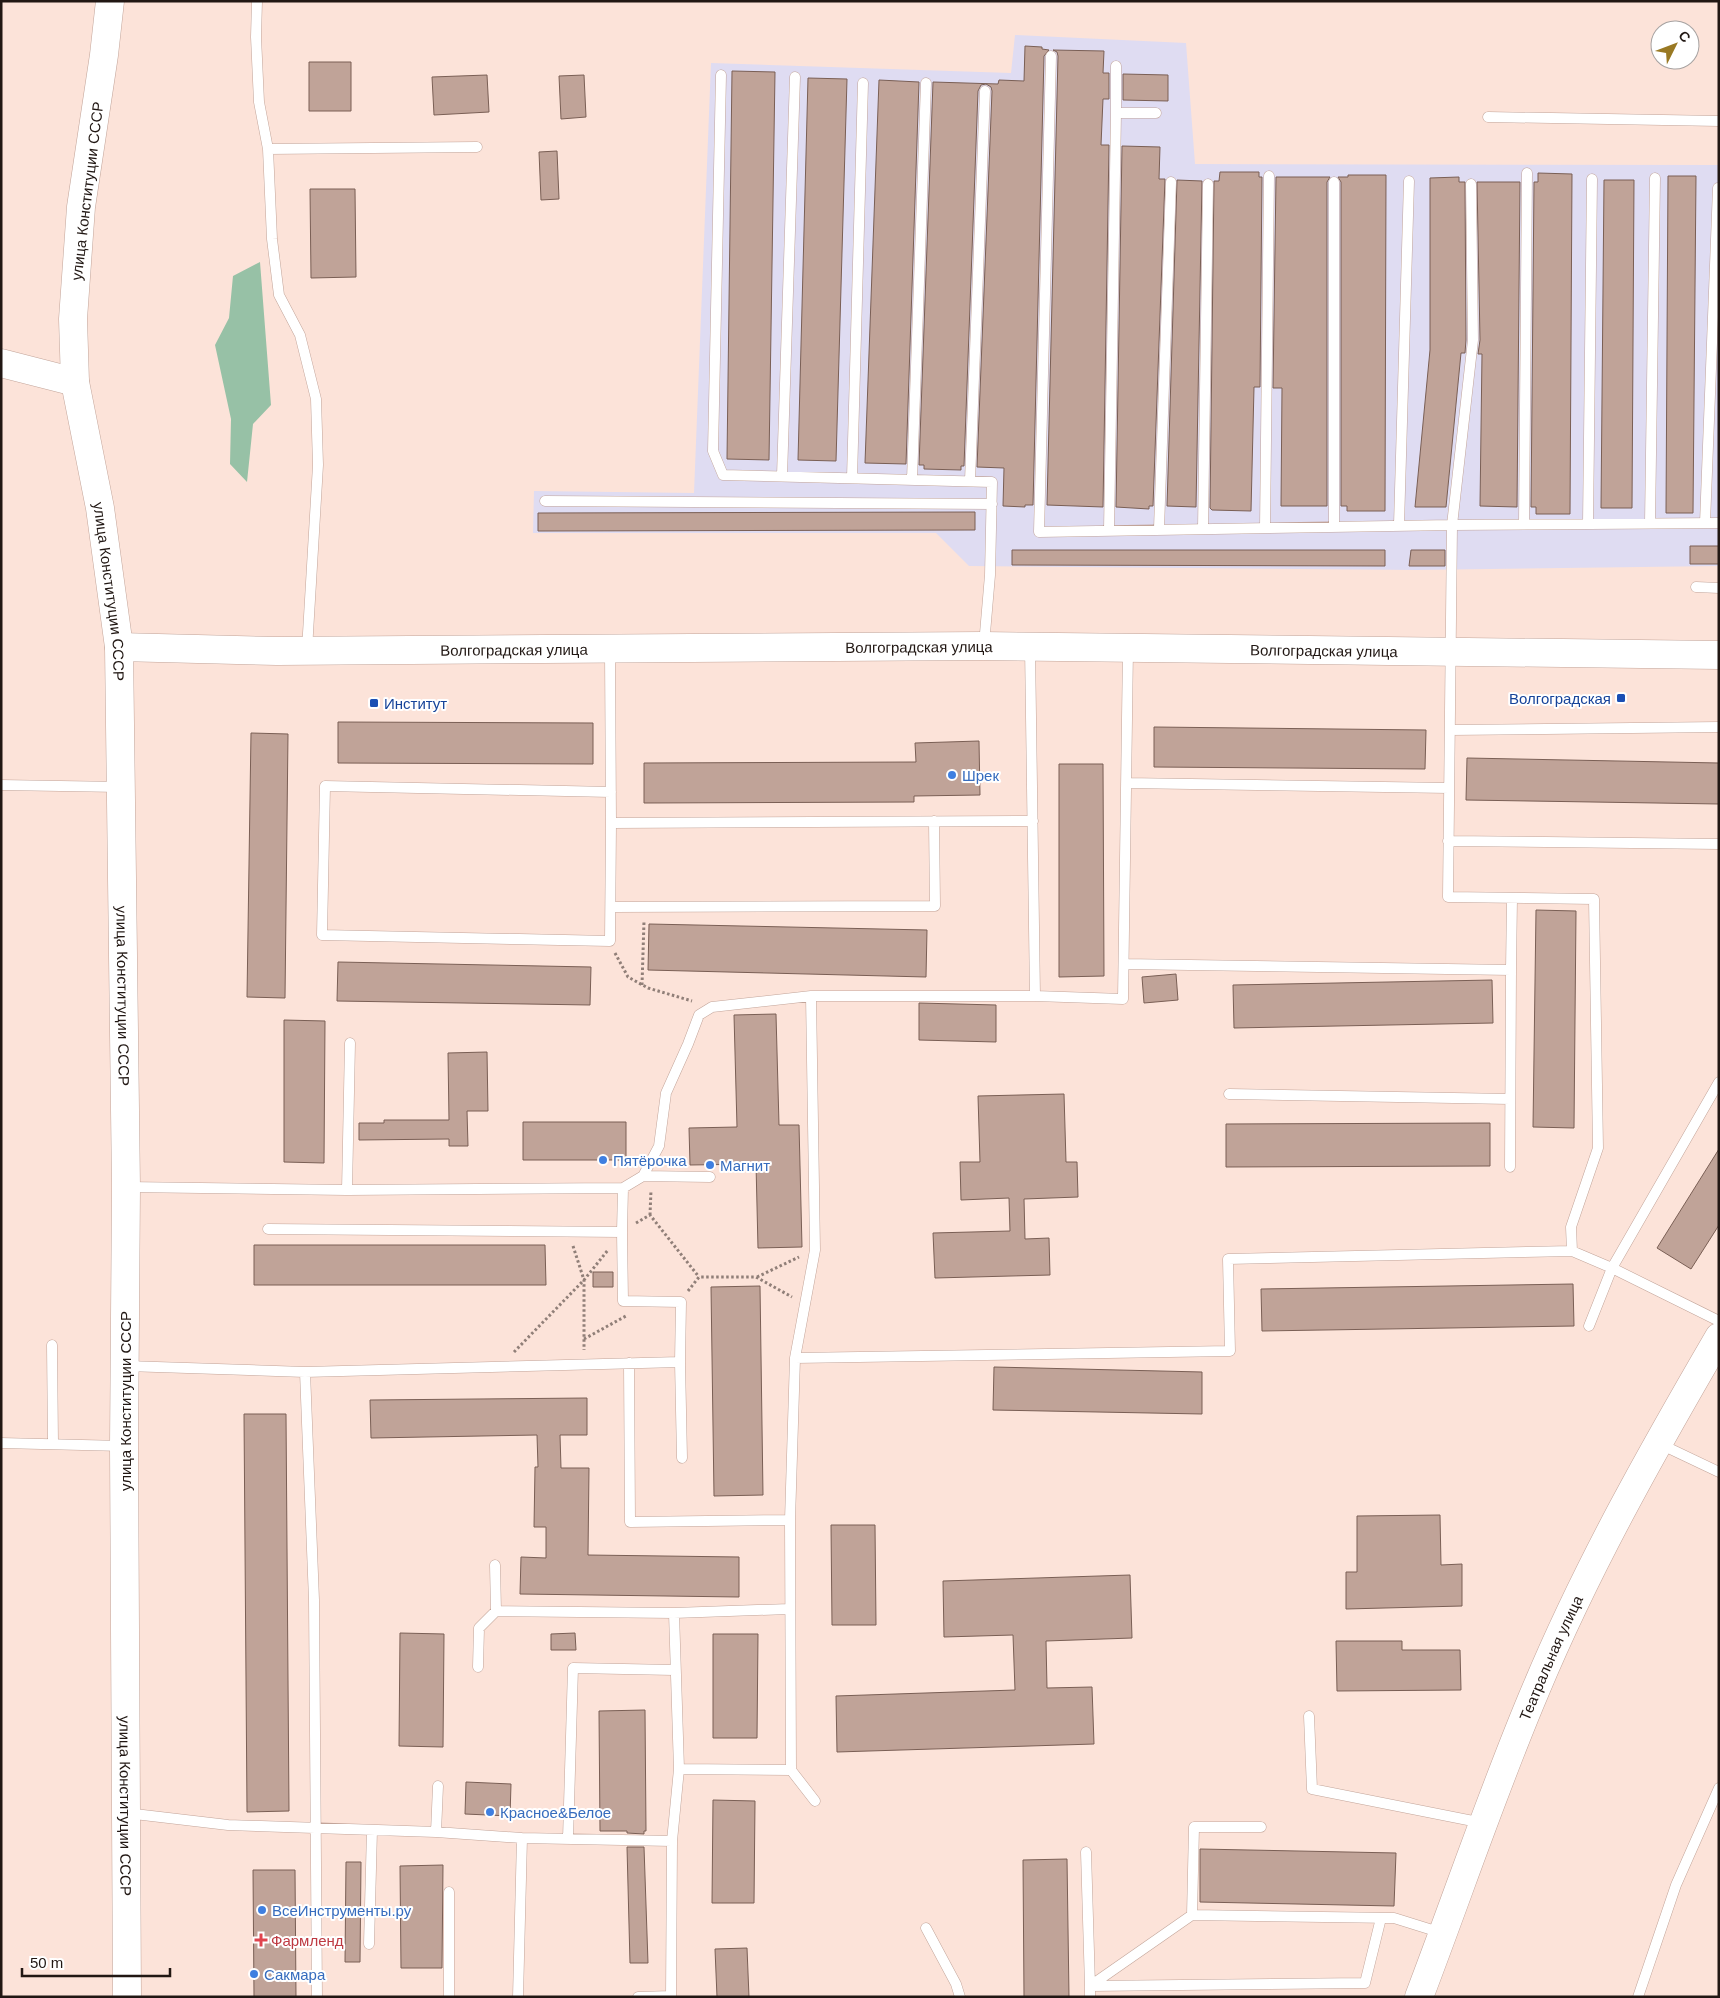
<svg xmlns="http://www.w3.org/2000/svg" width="1720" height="1998" font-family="Helvetica,sans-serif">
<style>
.industrial{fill:#dfdcf2}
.forest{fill:#97c1a6}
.building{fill:#c0a398;stroke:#7a5f55}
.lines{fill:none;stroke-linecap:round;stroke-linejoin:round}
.lane-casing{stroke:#c2a499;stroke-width:11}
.secondary-casing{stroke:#c2a499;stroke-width:29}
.primary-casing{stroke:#c2a499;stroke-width:29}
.path{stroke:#907f78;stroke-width:3;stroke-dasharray:2.5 2.5;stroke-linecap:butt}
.lane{stroke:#fff;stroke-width:10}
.secondary{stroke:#fff;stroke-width:28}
.primary{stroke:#fff;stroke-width:28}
.transit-dot{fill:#1a4fb4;stroke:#fff;stroke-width:2}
.shop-dot{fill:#3f7fe0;stroke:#fff;stroke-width:2}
.health-dot{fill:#e0444e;stroke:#fff;stroke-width:2}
.labels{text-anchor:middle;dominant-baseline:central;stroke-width:4;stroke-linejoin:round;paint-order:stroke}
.street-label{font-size:15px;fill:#211713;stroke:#fff}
.transit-label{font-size:15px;fill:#164399;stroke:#fff;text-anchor:end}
.shop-label{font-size:15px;fill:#366cbe;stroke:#fff;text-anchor:start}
.health-label{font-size:15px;fill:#be3a42;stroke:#fff;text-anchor:start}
</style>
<rect width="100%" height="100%" fill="#fce3d9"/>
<path class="industrial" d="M1015 35 1186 43 1195 164 1719 165V566L1417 570 969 566 936 533H533L534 491 694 493 711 63 1011 73Z"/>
<path class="forest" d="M260 262 271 405 253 424 247 482 230 464 231 419 215 345 229 318 233 276Z"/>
<path class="building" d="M1025 46 1042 47V49L1049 50 1044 56 1033 505H1025V507L1003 506 1004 468 977 467 992 91 991 87 986 84 981 85 978 91 964 466H961V470L924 469V465H919L933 82 998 84 999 80 1024 81Z
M1053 50 1104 51 1103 73H1109V99H1103L1101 145H1109L1103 507 1047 505 1058 56 1057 52Z
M309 62H351V111H309Z
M732 71 775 72 769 460 727 459Z
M1123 74 1168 75V101L1123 100Z
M487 75 489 112 434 115 432 77Z
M584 75 586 117 561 119 559 76Z
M808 78 847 79 836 461 798 460Z
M879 80 919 82 906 464 865 463Z
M1122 146 1160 147 1159 179H1165L1153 506H1149V509L1116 507Z
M557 151 559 199 541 200 539 152Z
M1220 172H1259V177H1262L1260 387H1254L1251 511 1212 510 1210 508 1214 181H1219Z
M1538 173 1572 174 1570 514H1536V507H1531L1534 182H1538Z
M1348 175H1386L1385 511H1347V506H1341V182L1338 177H1348Z
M1668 176H1696L1693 513H1666Z
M1276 177H1330L1327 182V506H1281L1282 388H1273Z
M1459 177V182H1465L1466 340 1465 353H1461L1446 507H1415L1430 350V178Z
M1177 180 1202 181 1196 507 1167 506Z
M1604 180H1634L1632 508H1601Z
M1477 182H1520L1517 507 1480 506 1482 354H1478L1480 340Z
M310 189H355L356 277 311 278Z
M975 512V530L538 531V513Z
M1690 546H1719V564H1690Z
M1012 550H1385V566L1012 565Z
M1411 550H1445V566H1409Z
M338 722 593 723V764L338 763Z
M1154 727 1426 730 1425 769 1154 767Z
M251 733 288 734 285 998 247 997Z
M979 741 980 795 914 796V802L644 803V763L916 762 915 743Z
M1467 758 1719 763V804L1466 800Z
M1059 764H1103L1104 976 1059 977Z
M1536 910 1576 911 1574 1128 1533 1127Z
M649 924 927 930 926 977 648 970Z
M338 962 591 967 590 1005 337 1001Z
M1176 974 1178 1000 1144 1003 1142 977Z
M1492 980 1493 1023 1234 1028 1233 985Z
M919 1003 996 1005V1042L919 1040Z
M776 1014 779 1125H799L802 1247 758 1248 756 1164 690 1165 689 1128 737 1127 734 1015Z
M284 1020 325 1021 324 1163 284 1162Z
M487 1052 488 1111H467L468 1146H449V1139L359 1140V1123H384V1120H449L448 1053Z
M1064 1094 1066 1162H1077L1078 1197 1024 1199 1025 1239 1049 1238 1050 1275 935 1278 933 1233 1010 1231 1009 1198 961 1200 960 1162H980L978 1096Z
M523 1122H626V1160H523Z
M1490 1123V1166L1226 1167V1124Z
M1719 1149V1225L1691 1269 1657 1248Z
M254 1245H545L546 1285H254Z
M593 1272H613V1287H593Z
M1573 1284 1574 1326 1262 1331 1261 1289Z
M760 1286 763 1495 714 1496 711 1287Z
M994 1367 1202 1372V1414L993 1410Z
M587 1398V1435H560L561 1468H589L588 1555 739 1557V1597L520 1594 521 1557 546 1558V1527H534L535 1467H538L537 1435 371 1438 370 1400Z
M244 1414H286L289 1811 247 1812Z
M1440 1515 1441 1565 1462 1564V1606L1346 1609V1572H1357V1516Z
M831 1525H875L876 1625H832Z
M1130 1575 1132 1638 1046 1641 1047 1688 1092 1687 1094 1744 837 1752 836 1696 1015 1690 1013 1635 944 1637 943 1581Z
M400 1633 444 1634 443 1747 399 1746Z
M575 1633 576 1650H551V1634Z
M713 1634H758L757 1738H713Z
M1336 1641H1402V1650H1460L1461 1690 1337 1691Z
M645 1710 646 1831H644V1834L627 1833V1831H600L599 1711Z
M466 1782 511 1784 510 1816 465 1814Z
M713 1800 755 1801 754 1903H712Z
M627 1847H644L648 1963H630Z
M1200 1849 1396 1853 1394 1906 1200 1902Z
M1067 1859 1069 1997H1024L1023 1860Z
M346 1862H361L360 1962H345Z
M443 1865 442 1968H401L400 1866Z
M253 1870H295L296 1997H254Z
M747 1948 749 1997H717L715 1949Z"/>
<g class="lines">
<g class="lane-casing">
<path id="lane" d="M257 1 256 37 259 102 268 149 272 239 279 295 300 335 316 399 318 465 307 650
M1051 56 1039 532 1452 525 1719 523
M721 75 713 451 723 475 992 482 990 575 984 645
M1116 113V66
M1488 117 1719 121
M268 149 477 147
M1334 182V526
M1471 184 1473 340 1452 525 1448 897 1594 899 1598 1148 1571 1227 1572 1251 1612 1268 1719 1321
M782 476 795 77
M852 478 863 83
M912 480 926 83
M970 481 985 91
M545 501 992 504
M1650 523 1655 178
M1705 523 1718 188
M1524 524 1527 173
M1588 524 1592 179
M1399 525 1409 181
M1265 528 1269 176
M1159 529 1171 182
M1203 529 1208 184
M1109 530 1116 113H1156
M1696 587 1719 588
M1030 647 1035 996
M610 651 611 823 1033 821
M1450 730 1719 727
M1126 783 1449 788
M1 785 120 787
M611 792 325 786 322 935 610 941 611 823
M1448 841 1719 844
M611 907 935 906 934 821
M1124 964 1511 970 1512 898
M1229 1094 1510 1099
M1510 1167 1511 970
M643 1176 659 1146 666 1093 688 1044 699 1015 712 1007 811 996
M127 1187 347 1190 623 1188 643 1176 710 1177
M347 1190 350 1043
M268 1229 622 1232 623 1188
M622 1232 623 1301 681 1302 680 1362
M1589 1326 1612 1268 1719 1082
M52 1345 53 1444
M795 1358 1230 1351 1228 1259 1572 1251
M629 1363 630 1522 790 1520 791 1770 815 1801
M126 1366 305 1372 680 1362 682 1458
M305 1372 314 1600 317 1997
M1 1443 123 1446
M1660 1444 1719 1472
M790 1520 795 1358 815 1250 811 996H1035L1123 999 1128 649
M496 1611 674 1613 789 1609
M478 1667 479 1628 496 1611 495 1565
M1309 1716 1312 1789 1483 1823
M679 1769 791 1770
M126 1813 228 1825 436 1832 522 1838 672 1841
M436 1832 438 1786
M568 1839 573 1668 674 1670
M1086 1852 1090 1986 1365 1983 1381 1918
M1192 1915 1394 1918 1442 1933
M926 1928 956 1984 960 1997
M369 1944 372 1830
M449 1997V1892
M518 1997 522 1838
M638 1997 671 1996
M671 1997 672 1841 679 1769 674 1613
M1090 1997V1986L1192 1915 1194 1827H1261
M1638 1997 1676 1885 1719 1788"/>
</g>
<g class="secondary-casing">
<g id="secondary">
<path id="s1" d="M110 1 104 55 81 207 73 319 75 382 100 508 119 647 126 1187 124 1446 127 1997"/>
<path d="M1 363 75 382"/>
<path id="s2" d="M119 647 277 651 983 646 1719 655"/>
</g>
</g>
<g class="primary-casing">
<g id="primary">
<path id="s3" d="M1419 1997C1458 1895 1493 1790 1536 1689 1587 1567 1652 1452 1719 1337"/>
</g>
</g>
<path class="path" d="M615 953 628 977 648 988 692 1001
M642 985 644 921
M650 1215 651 1190
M636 1223 650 1215 699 1277
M573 1246 584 1280V1350
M757 1277 799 1257
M688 1291 699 1277H756L792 1297
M584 1339 626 1316
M514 1352 584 1280 608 1250"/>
<use href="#lane" class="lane"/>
<use href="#secondary" class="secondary"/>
<use href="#primary" class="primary"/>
</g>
<g class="transit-dot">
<rect x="1616" y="693" width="10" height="10" rx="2.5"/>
<rect x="369" y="698" width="10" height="10" rx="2.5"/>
</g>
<g class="shop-dot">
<circle cx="952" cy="775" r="5"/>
<circle cx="603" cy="1160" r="5"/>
<circle cx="710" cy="1165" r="5"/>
<circle cx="490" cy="1812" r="5"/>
<circle cx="262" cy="1910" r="5"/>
<circle cx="254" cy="1974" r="5"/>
</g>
<path class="health-dot" d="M258.5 1932.5h5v5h5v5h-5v5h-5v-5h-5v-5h5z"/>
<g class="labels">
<g class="street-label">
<text transform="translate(87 191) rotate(-83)">улица Конституции СССР</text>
<text stroke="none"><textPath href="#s1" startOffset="596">улица Конституции СССР</textPath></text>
<text stroke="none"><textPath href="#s2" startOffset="800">Волгоградская улица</textPath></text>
<text stroke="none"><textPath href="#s2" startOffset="395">Волгоградская улица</textPath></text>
<text stroke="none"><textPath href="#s2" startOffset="1205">Волгоградская улица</textPath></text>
<text stroke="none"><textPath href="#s1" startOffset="1001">улица Конституции СССР</textPath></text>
<text transform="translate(125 1401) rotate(-90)">улица Конституции СССР</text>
<text stroke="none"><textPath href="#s3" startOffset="364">Театральная улица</textPath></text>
<text stroke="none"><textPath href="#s1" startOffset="1811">улица Конституции СССР</textPath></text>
</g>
<g class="transit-label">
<text x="1611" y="698">Волгоградская</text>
<text x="384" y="703" text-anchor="start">Институт</text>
</g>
<g class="shop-label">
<text x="962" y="775">Шрек</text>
<text x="613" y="1160">Пятёрочка</text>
<text x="720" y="1165">Магнит</text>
<text x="500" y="1812">Красное&amp;Белое</text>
<text x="272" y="1910">ВсеИнструменты.ру</text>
<text x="264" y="1974">Сакмара</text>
</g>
<g class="health-label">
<text x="271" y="1940">Фармленд</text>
</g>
</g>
<rect width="1720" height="1998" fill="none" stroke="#211713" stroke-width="5"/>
<g transform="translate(1675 45) rotate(48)"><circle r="24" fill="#ffffff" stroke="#a6a2a1"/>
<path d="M0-4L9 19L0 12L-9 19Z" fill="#997923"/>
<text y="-8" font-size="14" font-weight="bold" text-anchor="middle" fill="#211713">С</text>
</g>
<path d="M22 1968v8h148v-8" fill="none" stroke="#211713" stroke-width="2.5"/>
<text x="30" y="1968" font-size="15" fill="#211713" stroke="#ffffff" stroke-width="4" paint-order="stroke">50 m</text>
</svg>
